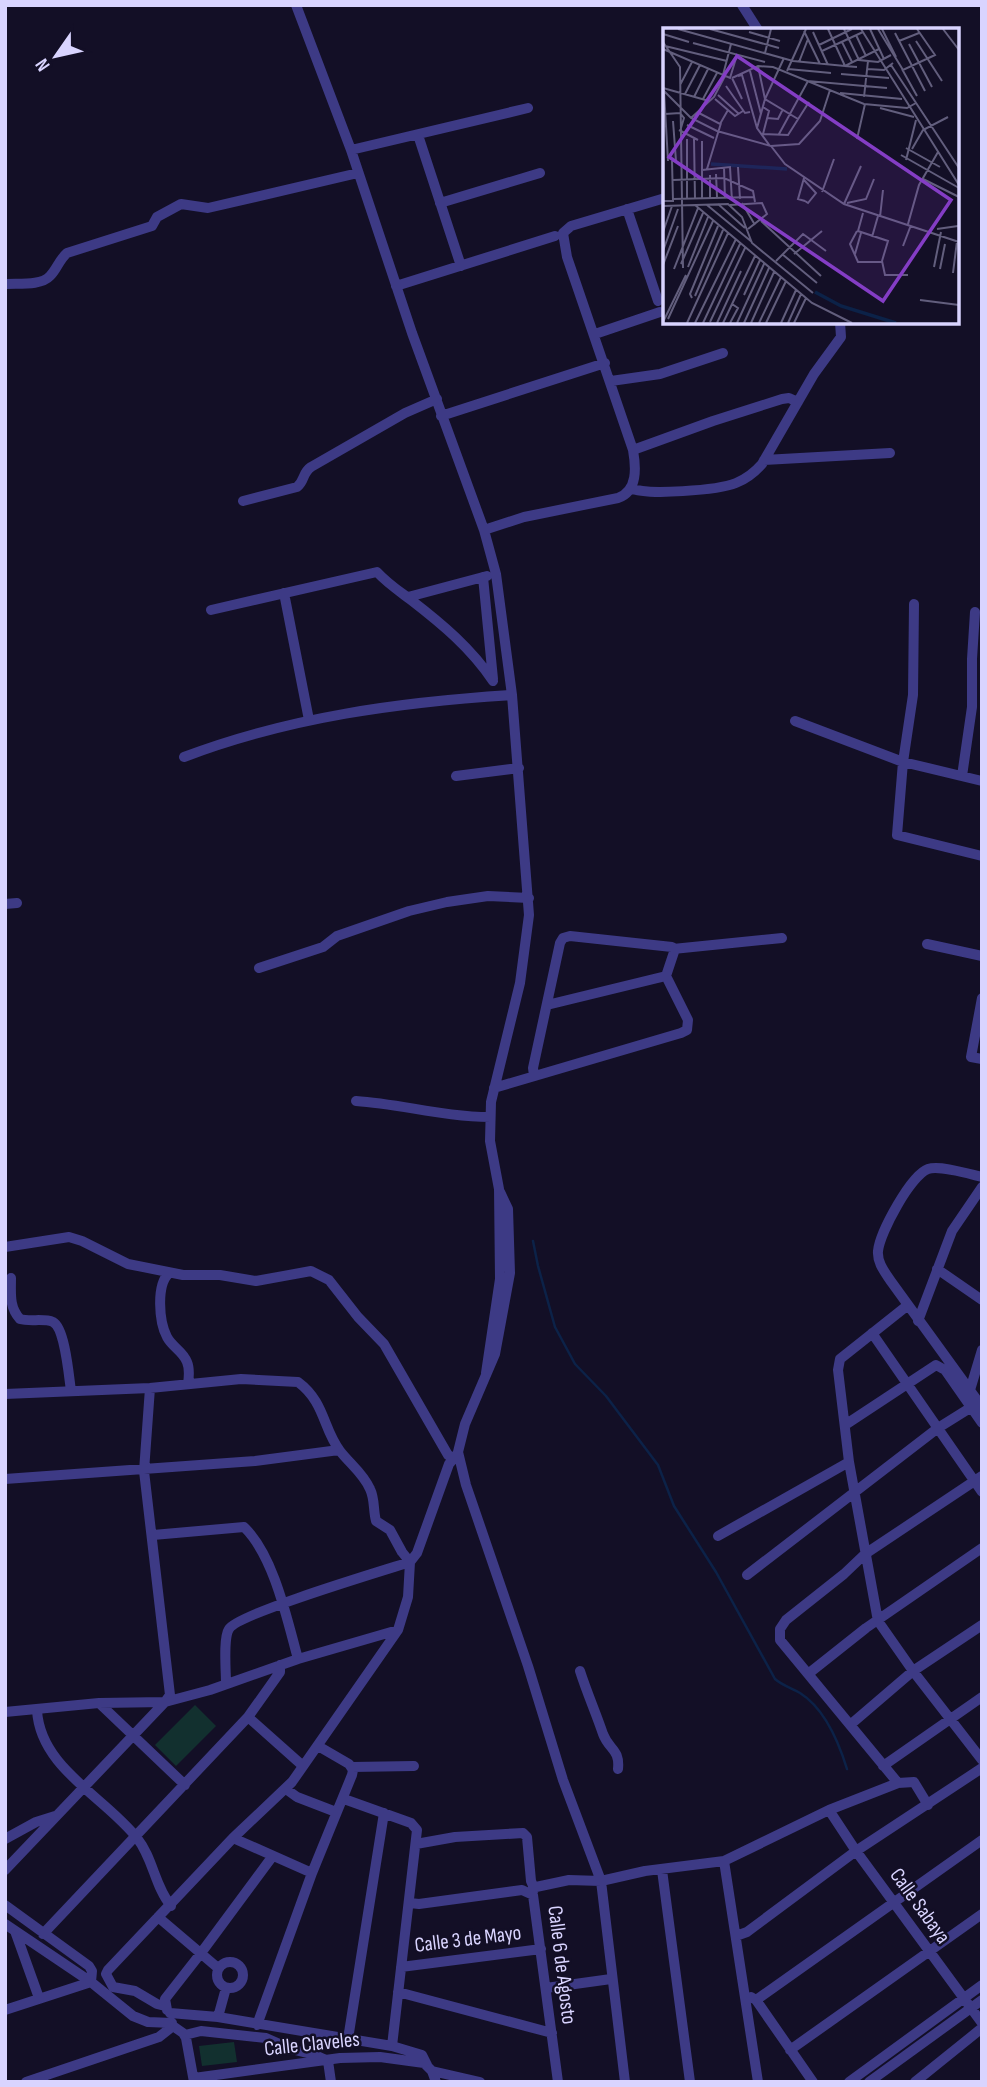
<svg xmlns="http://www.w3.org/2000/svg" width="987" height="2087" font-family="'Sofia Sans Condensed',sans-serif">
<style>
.green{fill:#12302f}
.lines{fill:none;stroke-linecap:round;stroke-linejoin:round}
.stream{stroke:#0c2248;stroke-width:2.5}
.minor{stroke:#3d3a85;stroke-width:10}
.labels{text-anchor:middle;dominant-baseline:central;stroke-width:5;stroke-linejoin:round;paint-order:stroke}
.street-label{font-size:21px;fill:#d9d4ff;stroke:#130f26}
.inset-river{fill:none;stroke:#0c2248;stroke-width:3.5}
.inset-road{fill:none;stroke:#625e7d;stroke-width:2}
.view{fill:#843dc5;fill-opacity:0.15;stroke:#843dc5;stroke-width:3.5}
.inset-edge{fill:none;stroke:#d9d4ff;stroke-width:3.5}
</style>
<rect width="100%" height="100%" fill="#130f26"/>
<path class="green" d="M195 1705 216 1726 176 1766 155 1745Z
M234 2042 237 2062 202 2066 199 2046Z"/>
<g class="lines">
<path class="stream" d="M533 1241 538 1266 555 1327 575 1364 606 1396 658 1465 674 1506 716 1572 775 1679C783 1686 792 1688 800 1693 824 1708 839 1743 847 1769"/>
<path class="minor" d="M296 5 351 150 412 333 484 530 496 574 512 695 529 915 520 983 491 1102 490 1141 499 1189 500 1279 486 1373
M742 5 758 30
M418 135 461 266
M351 150 528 108
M440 203 540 173
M627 209 658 301
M5 284C18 283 41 286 50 276 57 269 59 260 67 253L152 226 157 217 181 204 208 208 358 173
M396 286 555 236
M595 334 660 312
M611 381 660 374 723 353
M441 416 605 363
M633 450 713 421 782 399 789 398 798 402
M764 460 890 453
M631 488C646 496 719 490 736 483 746 479 755 472 762 464L814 374 841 337 840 322
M243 501 297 487C305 481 302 473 311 467L405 413 437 399
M484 530 524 517 618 498C638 491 636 467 633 450L567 257 563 233 571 226 665 198
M483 577 493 679
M284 593 309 720
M408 597 487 576
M914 604 913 695 903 762 897 835 982 856
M211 610 377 572C387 583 399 591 411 600 442 624 471 648 493 681
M795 721 903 762 982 781
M184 757C289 717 401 702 512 695
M456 776 519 768
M962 776 972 707V659L975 612
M5 904 17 903
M927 944 982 956
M673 949 782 938
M259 968 323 947 337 936 409 911 447 902 488 896 529 898
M982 998 971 1057 982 1059
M547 1005 666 976
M494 1088 681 1033 687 1030 688 1020 666 976 674 952 672 947 570 936 563 938 560 943 533 1068 534 1076
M356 1101C401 1104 444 1117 490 1117
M982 1177C969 1174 940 1165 928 1169 911 1175 880 1232 878 1251 877 1262 884 1271 890 1280L982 1407
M500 1192 508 1209 510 1273 495 1354 465 1424 458 1452 466 1485 528 1666 563 1780 601 1881 625 2082
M5 1247 69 1237 82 1241 128 1264 183 1275H220L256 1281 311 1271 329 1280 358 1317 384 1344 448 1455 454 1458 457 1455
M937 1269 982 1300
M169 1273C156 1285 159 1322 167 1337 172 1347 183 1351 187 1362 190 1369 189 1377 188 1384
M11 1278C11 1294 9 1307 20 1319 30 1322 44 1318 53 1322 65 1328 69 1377 71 1391
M908 1305 840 1359 838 1370 849 1462 878 1621 913 1671 982 1760
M918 1321 952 1231 982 1187
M872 1333 982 1492
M970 1390 982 1350
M5 1394 150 1388 241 1379 298 1382C325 1402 323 1429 340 1451 350 1464 363 1473 370 1489 375 1499 373 1510 376 1521L390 1530 402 1552 410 1562C385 1570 237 1614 229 1629 223 1638 226 1671 226 1683
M845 1425 936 1365 945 1370 982 1423
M5 1479 255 1461 339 1450
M153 1535 244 1527C274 1556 287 1619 298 1659
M718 1536 849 1462
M747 1575 938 1428 970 1408
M580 1671C587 1693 596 1713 603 1734 609 1750 620 1749 618 1769
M808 1674 866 1628 982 1548
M99 1703 185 1785
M37 1710C40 1768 105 1797 137 1838 153 1858 155 1887 171 1906
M5 1712 99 1703 165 1702 170 1695 144 1471 150 1388
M248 1717 303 1766
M850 1725 913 1671 982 1625
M883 1766 982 1697
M352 1767 414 1766
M286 1789 297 1797 336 1812
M344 1799 411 1823 417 1830 392 2046
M928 1805 914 1782 898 1783 780 1640V1629L786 1620 844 1574 865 1554 982 1476
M829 1810 856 1851 982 2023
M233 1838 312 1873
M5 1839 36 1822 55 1816
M416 1844 455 1837 523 1833 527 1837 531 1881 534 1888
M724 1861 758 2082
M5 1870 165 1702 210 1690 298 1659 398 1630 408 1597 410 1562 417 1553 449 1464 454 1458
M662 1870 690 2082
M531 1893 536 1887 569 1880 601 1881 645 1871 724 1861 829 1810 898 1783
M410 1903 419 1904 522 1890 533 1895 558 2082
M5 1905 89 1966 92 1971 91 1982 5 2010
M158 1917 218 1968
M5 1924 91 1982 133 2016 148 2022 172 2023
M15 1931 39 1998
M43 1934 248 1717 280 1672V1665
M736 1936 747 1932 856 1851 982 1768
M217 1975a13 13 0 1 1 26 0a13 13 0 1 1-26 0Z
M401 1967 541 1949
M546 1988 611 1979
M398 1992 552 2033
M751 1997 756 2000 813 2082
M756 2000 982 1840
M165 2006 157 2004 135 1991 113 1987 106 1974 108 1970 233 1838 292 1782 398 1630
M167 2010 165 1999 201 1953 272 1857
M170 2013 218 2017 392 2046 422 2055 427 2065
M218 2017 226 1988
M257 2025 312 1873 352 1775 353 1770 349 1764 318 1746
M185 2035 201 2031 266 2038 291 2049 315 2055 328 2061 331 2082
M348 2039 384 1813
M790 2050 982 1914
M432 2071 480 2082
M194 2078 340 2058 380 2057 424 2063 432 2071 436 2082
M26 2082 159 2037 173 2026 183 2033 186 2038 194 2082
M849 2082 982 1985
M869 2082 982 2000
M915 2082 982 2028"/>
</g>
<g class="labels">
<g class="street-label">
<text transform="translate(920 1906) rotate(54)">Calle Sabaya</text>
<text transform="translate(468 1939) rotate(-7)">Calle 3 de Mayo</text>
<text transform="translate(562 1965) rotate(83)">Calle 6 de Agosto</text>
<text transform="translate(312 2044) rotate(-6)">Calle Claveles</text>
</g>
</g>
<g transform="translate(663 28)">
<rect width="296" height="296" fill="#130f26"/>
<path class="inset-river" d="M48 136 124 141M152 264 178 278 233 295"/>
<path class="inset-road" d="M15 1 130 33 182 38 216 21M47 1 116 20M165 1 182 38 194 39M181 1 196 32 215 34 228 27M198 1 296 157M207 1 221 31M215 1 240 42 272 27 254 1M219 1 233 29M280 1 296 22M141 3 157 36M86 4 117 13M150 4 165 37M232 5 262 63M0 6 26 14M193 7 203 28M236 13 256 5M253 13 279 53M0 14 17 39 20 240M179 14 189 34M30 15 102 34M246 16 269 59M156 17 189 1M2 18 64 33M0 21 67 50 74 27M159 23 200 4M102 25 108 1M121 30 102 71 135 91M136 34 145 11M228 37 296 140M95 38 102 71 94 100 107 118M125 41 168 45M204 41 221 42 230 35M239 41 254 68M87 43 98 86M124 43 143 1M178 46 226 50M60 47 68 16M75 48 79 47 94 100M69 50 95 38 110 39 201 76 244 80 253 75M69 50 79 71M17 57 29 34M63 58 82 85 87 84M0 60 46 73M0 62 28 90 54 103 108 118 122 136 181 176 296 214M1 63 5 133M177 65 239 71M22 66 37 37M55 67 76 86M31 69 45 41M201 69 205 33M40 71 54 45M52 71 72 88 80 83M100 79 106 83 100 106 125 107 146 74M217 80 251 89M34 84 57 96 65 82M2 86 17 85 21 90 18 100M28 90 51 69 62 48M104 90 115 91 120 81M10 93 13 133M24 97 51 110M16 102 35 112M116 106 145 53 224 60M24 111V170M31 111 32 171M194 111 202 76M108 118 136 116 157 93 167 62M243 120 277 139M249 121 260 102 285 89M238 127 296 160M243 132 253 92M61 139 62 171M75 139 77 171M44 141 58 95M39 142 67 139 69 173M53 146 54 169M47 147V172M141 150 135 171 142 173M260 151 296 169M10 152 61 150 90 163 92 174M141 152 153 165 145 175 142 173M159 164 171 131M39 170V113M10 171 91 169M0 173H10L9 133M79 175 92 197M184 175 203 171 211 151M55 176 82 200M181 176 198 138M32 177 149 275 189 295M44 177 89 214M67 177 99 175 104 186 85 201M0 178 65 176 79 189 89 215 150 265M200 185 195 203 225 213 219 233 222 247H245M217 189 220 162M98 193 158 248M245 196 256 157 275 124M274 201 295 198M194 203 187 216 195 234H219M0 204 9 178M209 209 215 188M240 218 248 197M0 223 15 181M119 226 154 255M131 226 159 203M192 226 198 205M113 233 140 206 163 223M18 236 40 185M0 237 15 198M25 239 45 189M271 239 278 204M11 241 35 180M277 241 282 216M290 245 294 213M81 267 97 232M32 268 60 202M29 270 27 266 55 198M257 272 296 277M5 291 50 193M0 294 23 247M47 294 82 220M24 295 65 205M32 295 73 211M40 295 77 216M54 295 78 243M60 295 92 228M67 295 75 280 69 276M74 295 101 236M81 295 106 240M88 295 111 244M96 295 118 249M103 295 123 253M118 295 133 262M125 295 138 266M131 295 143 270"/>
<path class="view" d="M74 28 288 172 220 273 6 129Z"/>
<rect width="296" height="296" class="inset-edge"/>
</g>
<rect width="987" height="2087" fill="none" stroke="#d9d4ff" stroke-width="14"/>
<g transform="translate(56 56) rotate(236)" stroke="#130f26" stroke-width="5" paint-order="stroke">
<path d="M0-5L12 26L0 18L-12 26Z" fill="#d9d4ff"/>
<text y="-10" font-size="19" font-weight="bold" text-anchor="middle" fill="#d9d4ff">N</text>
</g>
</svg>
